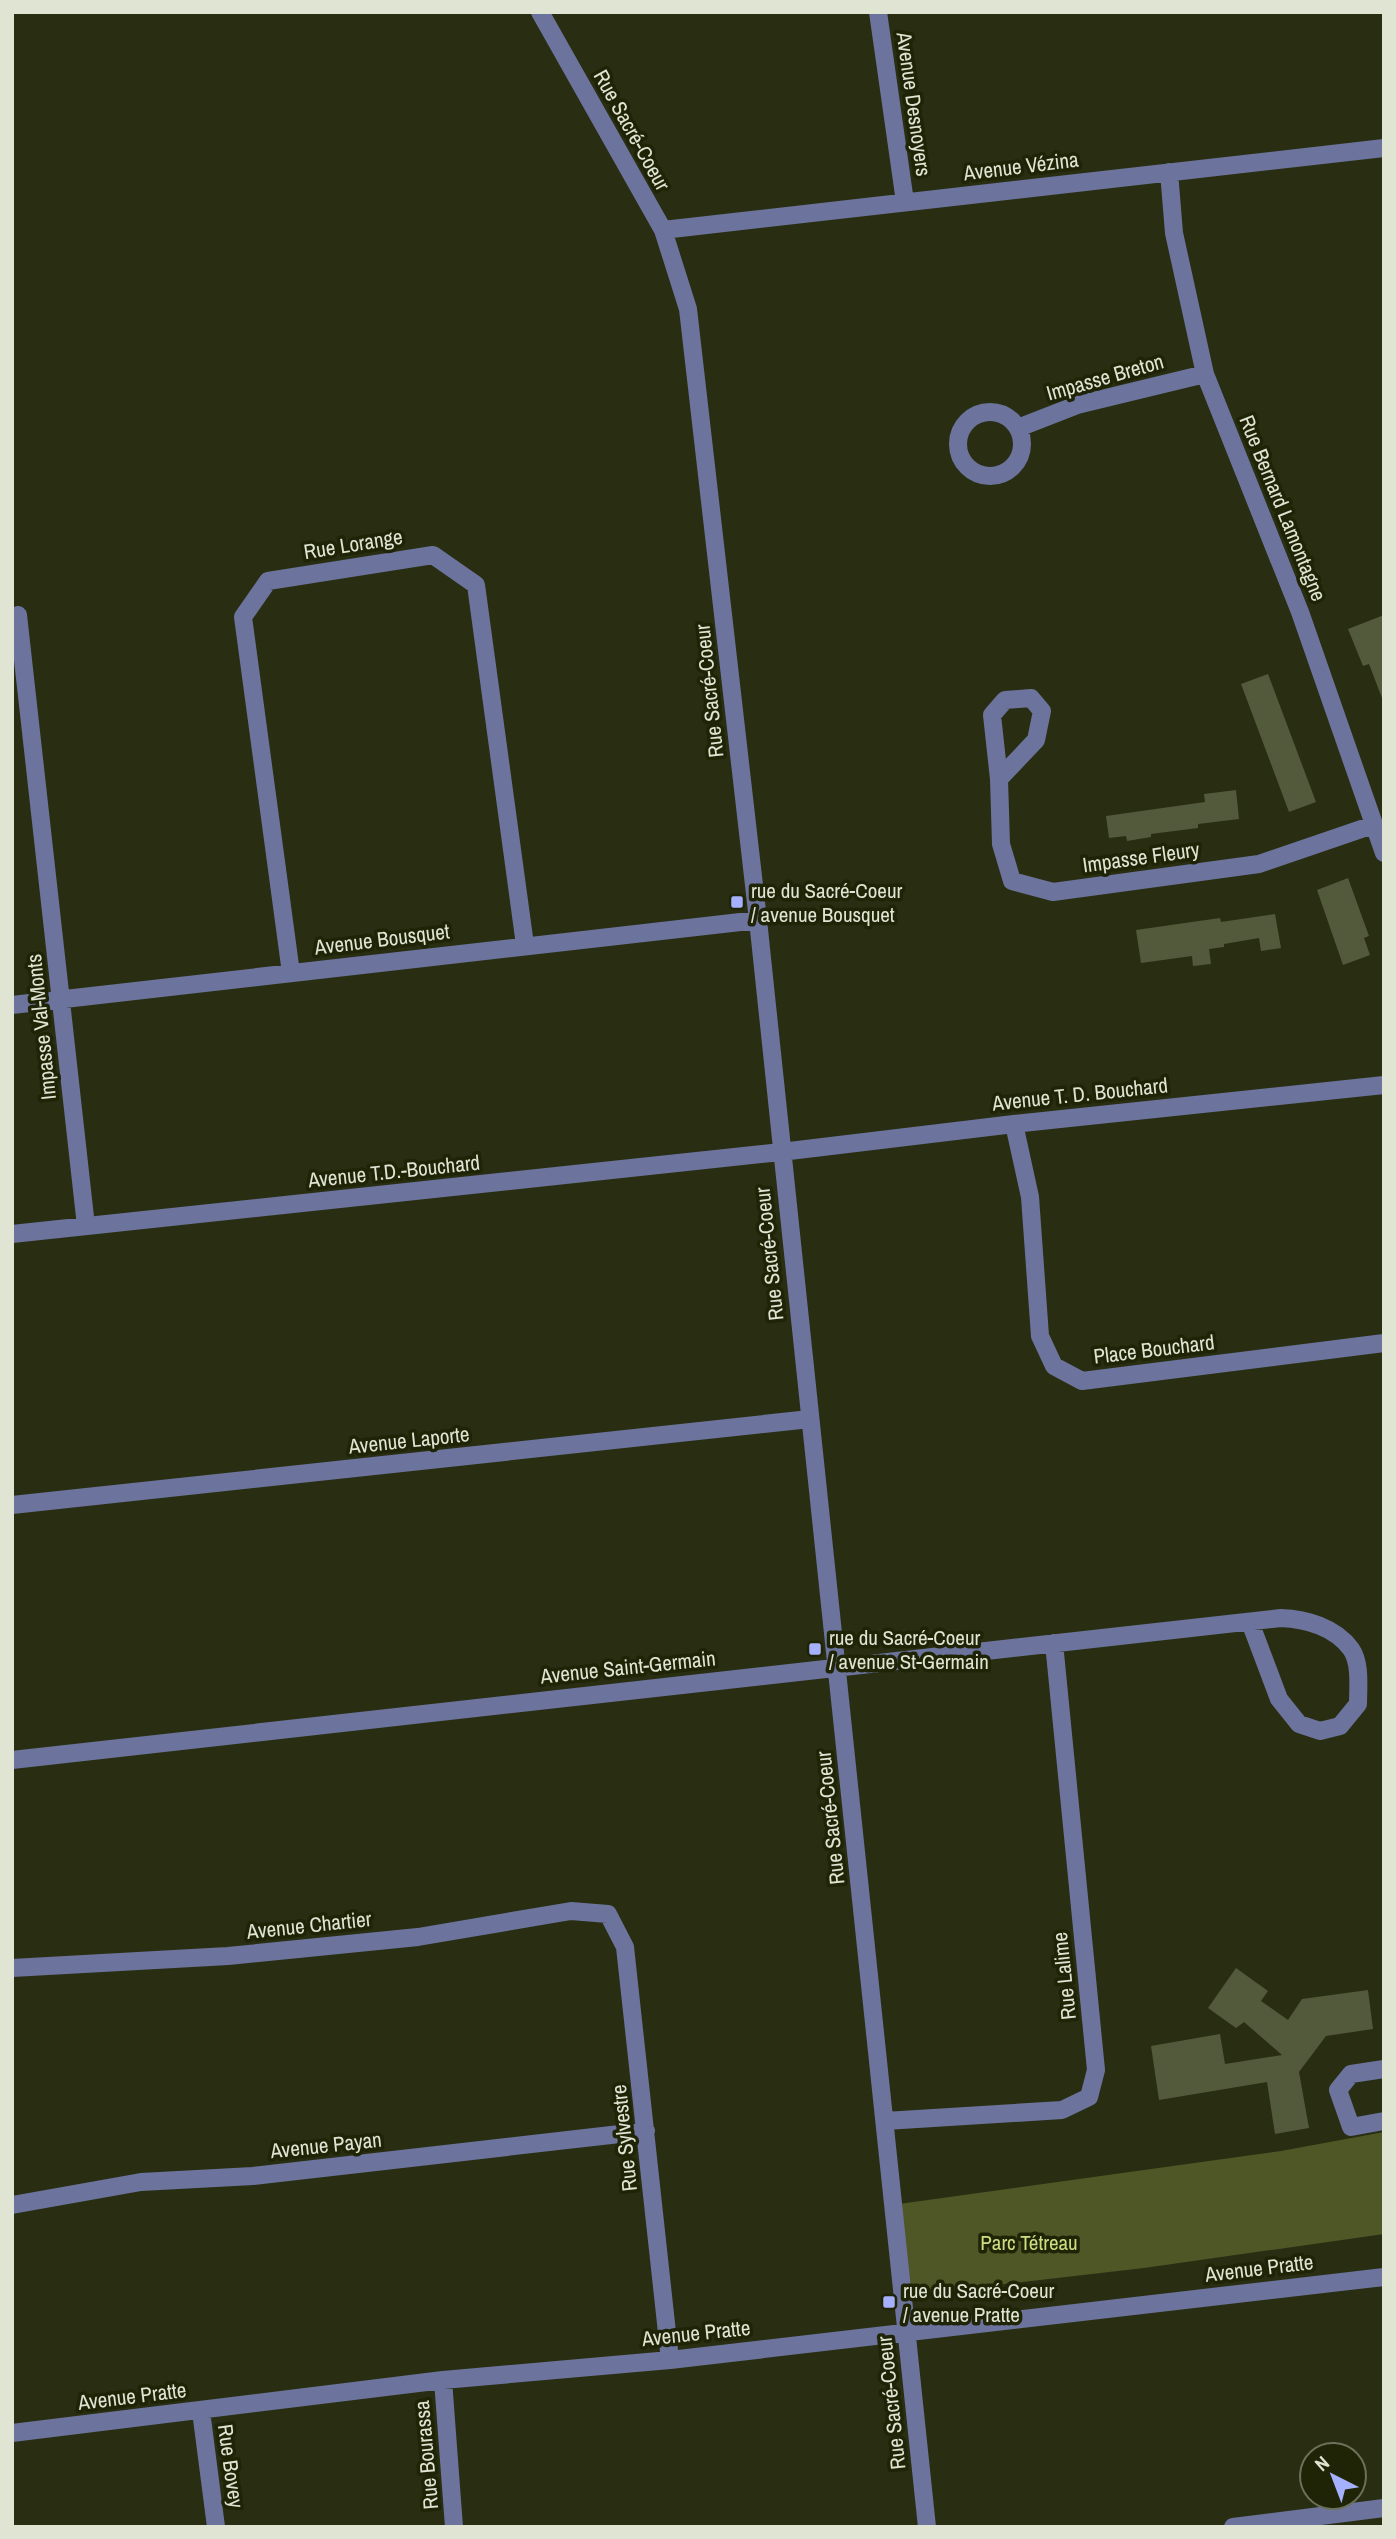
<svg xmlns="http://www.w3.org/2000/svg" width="1396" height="2539" font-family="'Archivo Narrow',sans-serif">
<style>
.green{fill:#4f5726}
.building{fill:#53593b}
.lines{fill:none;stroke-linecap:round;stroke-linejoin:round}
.minor{stroke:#6c749e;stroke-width:18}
.poi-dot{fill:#a5b1fc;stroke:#1f2407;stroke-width:2.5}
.labels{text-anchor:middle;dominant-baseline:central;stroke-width:7;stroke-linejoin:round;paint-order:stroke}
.street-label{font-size:21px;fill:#e0e4d3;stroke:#1f2407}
.poi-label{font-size:21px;fill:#e0e4d3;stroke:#1f2407;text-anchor:start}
.park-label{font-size:21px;fill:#cdde82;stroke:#1f2407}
</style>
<rect width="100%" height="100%" fill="#292e12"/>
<path class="green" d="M1384 2132V2234L1144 2268 909 2295 899 2204 1281 2151Z"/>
<path class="building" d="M1384 615V698H1382L1369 664 1363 666 1348 629Z
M1268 674 1316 802 1289 812 1241 684Z
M1236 790 1239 819 1198 824V828L1151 834V837L1127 841 1126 836 1109 838 1106 816 1205 802 1204 794Z
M1348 878 1369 936 1364 938 1370 955 1343 965 1317 890Z
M1275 914 1281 948 1261 951 1259 938 1224 944V947L1209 949 1211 964 1193 966 1192 956 1141 963 1136 930 1220 918 1221 922Z
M1236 1968 1268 1991 1261 2001 1288 2020 1302 1999 1368 1990 1373 2029 1326 2036 1299 2072 1309 2128 1275 2134 1267 2082 1159 2100 1151 2046 1220 2034 1225 2064 1282 2055 1244 2022 1236 2028 1208 2008Z"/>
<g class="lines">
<path class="minor" d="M540 12 663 230 688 309 758 920 927 2527
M878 12 905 202
M1169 172 1174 233 1205 374 1300 612 1384 853
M663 230 1384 148
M958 444a32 32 0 1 1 64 0a32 32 0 1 1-64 0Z
M1018 428 1077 405 1205 374
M18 615 86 1226
M999 779 992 715 1005 700 1031 698 1042 711 1036 740 999 779 1001 844 1012 881 1053 892 1259 864 1373 825
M291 973 243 617 268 581 433 555 476 585 525 945
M12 1005 758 920
M1014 1124 1030 1197 1040 1336 1054 1366 1082 1381 1384 1343
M12 1234 781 1152 1014 1124 1384 1085
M12 1505 810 1419
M12 1760 1281 1618C1306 1619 1335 1627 1351 1649 1361 1663 1358 1688 1358 1704L1340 1726 1320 1731 1299 1724 1279 1699 1250 1622
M12 1968 228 1956 418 1937 571 1911 608 1914 625 1947 670 2360
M1384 2069 1351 2074 1338 2090 1351 2127 1384 2121
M885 2121 1062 2110 1089 2097 1096 2070 1054 1643
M12 2205 141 2182 253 2176 646 2131
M443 2380 454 2527
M201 2411 216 2527
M12 2433 443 2380 670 2360 1384 2277
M1233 2527 1384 2508"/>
</g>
<g class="poi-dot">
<rect x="730" y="895" width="14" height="14" rx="3.5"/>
<rect x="808" y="1642" width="14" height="14" rx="3.5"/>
<rect x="882" y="2295" width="14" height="14" rx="3.5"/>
</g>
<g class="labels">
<g class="street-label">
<text transform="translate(914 104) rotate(82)">Avenue Desnoyers</text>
<text transform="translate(632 130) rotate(61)">Rue Sacré-Coeur</text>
<text transform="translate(1021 166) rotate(-7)">Avenue Vézina</text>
<text transform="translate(1105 377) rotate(-16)">Impasse Breton</text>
<text transform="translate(1283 508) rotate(68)">Rue Bernard Lamontagne</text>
<text transform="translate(353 544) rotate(-9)">Rue Lorange</text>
<text transform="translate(709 691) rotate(-96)">Rue Sacré-Coeur</text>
<text transform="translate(1141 857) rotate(-8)">Impasse Fleury</text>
<text transform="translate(382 939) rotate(-7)">Avenue Bousquet</text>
<text transform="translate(41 1027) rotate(-96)">Impasse Val-Monts</text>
<text transform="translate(1080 1094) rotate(-6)">Avenue T. D. Bouchard</text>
<text transform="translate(394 1171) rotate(-6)">Avenue T.D.-Bouchard</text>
<text transform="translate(769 1254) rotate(-96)">Rue Sacré-Coeur</text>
<text transform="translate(1154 1349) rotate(-7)">Place Bouchard</text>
<text transform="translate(409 1440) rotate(-6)">Avenue Laporte</text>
<text transform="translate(628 1667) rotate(-6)">Avenue Saint-Germain</text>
<text transform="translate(830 1818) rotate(-96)">Rue Sacré-Coeur</text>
<text transform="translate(309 1925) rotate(-6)">Avenue Chartier</text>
<text transform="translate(1064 1976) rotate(-96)">Rue Lalime</text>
<text transform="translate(624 2138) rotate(-96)">Rue Sylvestre</text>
<text transform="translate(326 2145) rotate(-6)">Avenue Payan</text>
<text transform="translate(1259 2268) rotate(-7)">Avenue Pratte</text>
<text transform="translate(696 2333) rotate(-6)">Avenue Pratte</text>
<text transform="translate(132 2396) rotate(-7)">Avenue Pratte</text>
<text transform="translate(891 2403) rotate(-96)">Rue Sacré-Coeur</text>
<text transform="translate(426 2455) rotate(-95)">Rue Bourassa</text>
<text transform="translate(231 2466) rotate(82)">Rue Bovey</text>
</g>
<g class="poi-label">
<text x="751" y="890">rue du Sacré-Coeur<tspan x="751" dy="24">/ avenue Bousquet</tspan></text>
<text x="829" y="1637">rue du Sacré-Coeur<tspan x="829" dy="24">/ avenue St-Germain</tspan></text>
<text x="903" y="2290">rue du Sacré-Coeur<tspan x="903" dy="24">/ avenue Pratte</tspan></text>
</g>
<g class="park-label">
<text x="1029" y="2242">Parc Tétreau</text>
</g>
</g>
<rect width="1396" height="2539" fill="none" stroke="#e0e4d3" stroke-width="28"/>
<g transform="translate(1333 2476) rotate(318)"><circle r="33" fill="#1f2407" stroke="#6c7159" stroke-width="2"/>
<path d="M0-5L12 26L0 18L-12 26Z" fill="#a5b1fc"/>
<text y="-10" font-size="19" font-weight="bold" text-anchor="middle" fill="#e0e4d3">N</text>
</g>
</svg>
